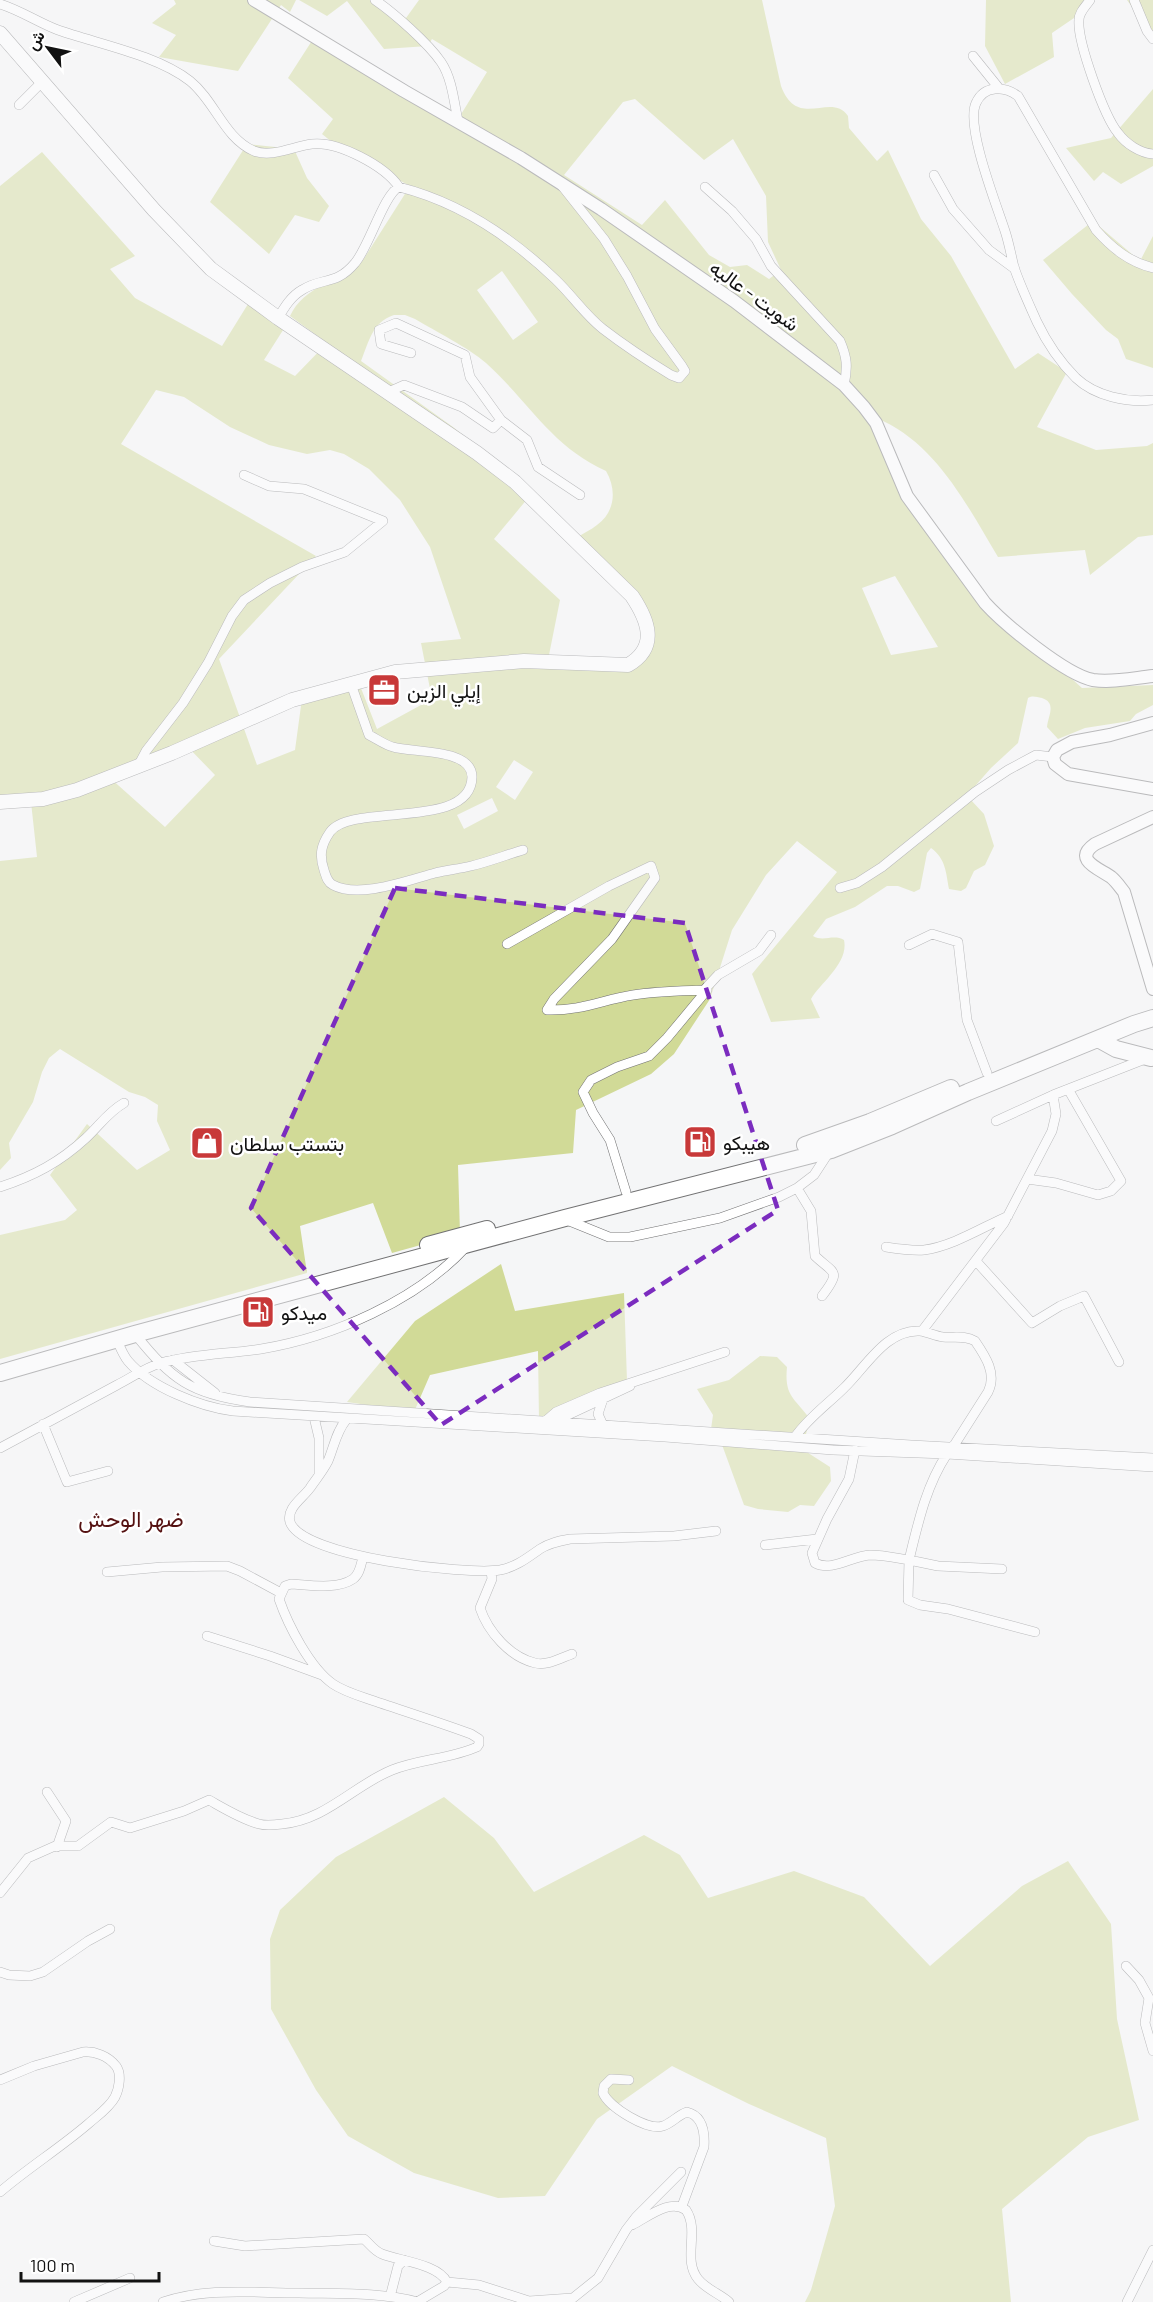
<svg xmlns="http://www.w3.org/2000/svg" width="1153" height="2302" font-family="Barlow,Vazirmatn,sans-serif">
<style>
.green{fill:#d1da97;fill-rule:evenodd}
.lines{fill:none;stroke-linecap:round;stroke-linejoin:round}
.minor-casing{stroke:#727273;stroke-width:10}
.tertiary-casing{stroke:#727273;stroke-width:14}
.secondary-casing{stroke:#727273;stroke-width:15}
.motorway-casing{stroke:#727273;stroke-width:18}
.minor{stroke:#fff;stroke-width:9}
.tertiary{stroke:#fff;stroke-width:12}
.secondary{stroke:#fff;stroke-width:14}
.motorway{stroke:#fff;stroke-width:16}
.marked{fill:none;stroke:#7b2cbf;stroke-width:4.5;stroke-dasharray:12 8;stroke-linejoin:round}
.labels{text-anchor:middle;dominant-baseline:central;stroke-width:5;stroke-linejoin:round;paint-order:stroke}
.street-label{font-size:20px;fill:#121212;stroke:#fff}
.poi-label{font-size:20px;fill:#121212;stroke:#fff;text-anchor:start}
.quarter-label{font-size:22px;fill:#511;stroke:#fff}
</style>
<rect width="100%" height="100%" fill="#f5f6f7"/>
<path class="green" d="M174 0H296L290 12 281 5 238 71 159 57 176 35 152 23 176 4Z
M299 0H377L406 18 419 0H762L781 86C798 131 831 91 848 116L849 128 877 161 888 150 921 219 951 256 1015 369 1038 353 1067 372 1037 427 1096 450 1147 446 1153 443V535L1138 537 1090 575 1085 550 998 557C968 507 938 447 883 421L877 431 885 461 898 489 944 549 1022 634 1082 688 1153 685V705L1136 714 1130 721 1085 728 1058 739 1047 727C1048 716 1057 703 1042 698 1036 697 1033 695 1028 698L1018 743 991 768 969 793 970 799 984 814 994 846 985 865 974 871 966 888 961 891 949 889C946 873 946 859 931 848L927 853 920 889 914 892 898 886H887L855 907 826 919 813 936C823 942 834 934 844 940 849 963 821 982 811 999L820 1018 771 1022 752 974 837 872 797 841 766 875 732 930 710 999 674 1054 651 1074 576 1110 573 1153 458 1165 460 1234 392 1253 373 1203 300 1226 307 1273 0 1359V1235L65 1220 77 1210 50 1175 87 1124 137 1170 170 1150 157 1121 158 1105 145 1097 129 1092 60 1049 49 1058 42 1072 33 1102 9 1143 11 1158 0 1170V861L37 857 31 802 0 808V186L42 152 135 256 110 269 135 298 222 346 248 304 285 327 264 360 295 376 327 343 290 316C304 286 339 281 363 260L410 186 338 147 322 134 333 119 288 78 315 36 460 116 487 72 432 39 428 46 384 49 347 1 327 16ZM635 99 704 160 733 139 766 196 768 242 781 270 769 279 747 265 730 267 709 255 665 200 642 225 564 175 623 102ZM502 271 538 322 513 340 477 290ZM394 315H405L415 319C435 331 469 348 486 363 529 402 551 446 606 471 617 490 615 512 597 525 591 530 583 533 577 538L642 619V639L637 652 614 670 549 655 560 600 494 539 533 492 453 427 361 361C369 342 372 322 394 315ZM156 390 184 397 230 427 269 445 307 454 330 450 344 454 369 469 400 500 430 547 461 639 421 643 432 699 377 729 357 678 303 691 295 750 257 765 219 659 316 556 121 444ZM895 576 938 647 891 655 862 588ZM183 742 215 775 165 827 109 777ZM514 760 533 772 515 800 496 787ZM492 798 498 811 464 829 457 815Z
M986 0H1086L1074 18 1052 33 1054 57 1005 84 985 46Z
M1127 0H1153V36Z
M1153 89V166L1121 184 1103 172 1094 181 1066 148 1111 138Z
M247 144 294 149 307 178 329 206 319 222 295 215 269 254 210 202Z
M1093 221 1140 261 1153 236V368L1126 359 1118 339 1106 330 1072 294 1043 260Z
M501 1264 515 1311 624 1293 627 1381 539 1421 538 1351 430 1375 414 1412 347 1402 415 1321Z
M760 1356 777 1357 787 1367C784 1397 795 1398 810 1419L802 1449 830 1467 831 1481 814 1506 800 1505 788 1512 758 1509 744 1505 721 1442 711 1429 713 1415 697 1389 729 1380Z
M444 1797 494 1838 534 1892 644 1835 680 1855 708 1898 794 1871 864 1897 930 1966 1022 1886 1068 1861 1111 1924 1117 2019 1139 2120 1088 2137 1002 2209 1011 2302H805L811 2290 835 2206 826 2138 749 2104 672 2066 597 2119 545 2196 498 2198 414 2173 348 2136 316 2090 271 2009 270 1939 280 1910 336 1857Z"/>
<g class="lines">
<g class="minor-casing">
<path id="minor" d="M375 0C394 13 428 43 441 62 452 78 454 102 458 121
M1090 0C1086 6 1079 12 1079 20 1077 41 1104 116 1118 133 1126 144 1140 153 1153 154
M1134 0 1147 31 1153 39
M0 4C20 10 39 23 58 30 98 44 157 55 190 81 215 101 224 138 254 151 272 158 294 146 312 144 338 141 385 166 399 187
M973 56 998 87
M19 105 43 81
M934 175 953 209 989 250 1015 269
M705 187 732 211 756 239 771 266 840 341C847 357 848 367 844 385
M1153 268C1129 262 1112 248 1096 230L1018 96C1004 86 984 85 976 103 965 126 997 206 1005 231 1009 243 1011 255 1014 267 1020 285 1029 304 1037 322 1047 343 1060 362 1076 378 1095 396 1127 403 1153 400
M278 318C284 308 291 296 302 290 322 277 336 286 355 263 369 247 384 194 399 187 459 202 511 237 555 279 572 295 585 315 603 329 625 346 648 361 671 375L679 378 685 371 682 366 655 329 627 276 604 239 562 186
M386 393 404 385 462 407 493 428 501 420 470 377 465 355 396 323 379 330 381 344 411 353
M501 420 527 440 538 467 580 495
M351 684 369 735C377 739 385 745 393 747 413 753 472 748 472 777 471 831 351 802 330 832 321 845 319 855 324 870 326 876 327 882 333 885 359 899 409 880 435 873 447 870 459 869 471 866 488 862 506 855 523 850
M138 766 146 751 183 703 208 663 232 616 244 600 270 583 302 567 345 552 383 521 304 489 269 486 244 475
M840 888 857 883 882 867 975 792 1008 770 1036 755 1053 757
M507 944 609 886 651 866 655 878 612 939 554 999 547 1010C582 1011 601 1000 633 995 658 991 683 991 707 990L667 1038 649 1056 617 1067 591 1080 583 1092 593 1113 610 1140 626 1192
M909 945 932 934 958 942 967 1020 987 1073
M704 990 718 975 759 951 771 935
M996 1121 1053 1095 1145 1059
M1027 1179 1056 1183 1098 1195 1111 1191 1121 1181 1068 1089
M0 1187C34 1176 60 1162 86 1138 99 1126 108 1112 124 1103
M567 1220 609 1237H630L720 1218 779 1197 797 1188
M886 1247C899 1249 912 1251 924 1250 953 1246 981 1228 1008 1216
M976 1261 1032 1323 1060 1306 1084 1296 1119 1362
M822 1296C842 1270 834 1274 815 1256L811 1211 797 1188 814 1175 829 1152
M922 1331 1004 1223 1052 1131 1056 1114 1053 1095
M135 1334C172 1380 191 1394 250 1402L911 1445 1153 1458
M117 1340C120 1347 123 1355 128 1361 150 1387 200 1407 233 1411L665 1437 833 1450 947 1454 1153 1467
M173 1360 215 1393
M603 1399 598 1414 603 1425
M314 1417 319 1438V1475
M346 1420C336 1432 334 1447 328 1461 323 1471 316 1479 310 1488 303 1498 286 1508 290 1522 302 1557 465 1575 500 1570 516 1567 527 1558 540 1549 549 1543 559 1541 570 1539L674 1536 716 1531
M553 1422 630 1386
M43 1424 67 1482 108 1471
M542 1424 556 1412 600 1393 725 1352
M795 1437C808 1418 828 1404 844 1388 866 1367 886 1329 920 1331 928 1332 935 1336 943 1337 954 1338 965 1335 975 1341 986 1357 997 1374 988 1392L953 1447
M0 1448C39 1427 78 1406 117 1385 131 1378 146 1367 161 1363 194 1354 228 1354 261 1349 333 1337 416 1301 466 1247
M855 1450 849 1479 827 1519 812 1553 815 1563C832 1572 852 1556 870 1555 883 1555 896 1558 909 1560L908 1600 920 1605 948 1609 1035 1632
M947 1454C926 1486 918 1523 909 1560L938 1566 1002 1569
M765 1545 817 1539
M491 1571 492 1579 480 1608C488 1632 510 1657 535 1663 547 1666 561 1658 572 1654
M107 1572 162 1567 227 1566 240 1571 281 1593
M207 1636 270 1656 322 1675
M47 1792 66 1821 57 1847
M0 1893 28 1858 55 1846H78L111 1822 130 1828 184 1811 209 1800C225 1809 241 1819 259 1824 266 1826 274 1825 282 1824 326 1820 353 1786 392 1770 419 1759 450 1759 477 1747L479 1744V1739L471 1734C441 1723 410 1713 380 1703 364 1697 346 1693 333 1684 310 1668 288 1625 279 1599L285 1586 291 1584C309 1585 337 1590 353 1579 360 1574 361 1564 363 1557
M1126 1966 1139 1980 1149 1998 1145 2023 1153 2051
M0 1972 9 1975 30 1976 43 1972 88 1941 110 1929
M0 2080 34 2066 83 2052C95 2051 108 2056 116 2066 122 2074 119 2089 115 2097 109 2108 97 2116 88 2124 60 2148 28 2168 0 2192
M629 2080 611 2079 604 2086 603 2093C609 2107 647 2131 663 2126 672 2123 678 2115 687 2112 703 2116 705 2132 704 2147L682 2206
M632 2225C648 2217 670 2198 686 2210 700 2231 682 2259 698 2279 706 2289 720 2294 729 2302
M214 2241 245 2246 364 2239C370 2244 374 2251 382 2254 400 2261 438 2264 447 2282L444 2286 417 2302
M447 2282 479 2285 529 2301 572 2298
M390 2297 398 2266 404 2260
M74 2302 130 2278
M163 2302C207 2287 253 2293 299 2293 338 2294 380 2292 418 2302
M568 2302 598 2278 626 2230 636 2217 681 2172
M1127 2302 1153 2250"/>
</g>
<g class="tertiary-casing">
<path id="tertiary" d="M254 0 404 91 521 158 601 209 734 301 844 385 864 407 876 423 907 496 985 603C1004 624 1066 675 1093 680 1112 683 1134 678 1153 676
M1153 723 1110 735 1072 742 1057 750 1053 757 1055 764 1068 774 1153 789
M1153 817 1095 844C1072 860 1100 869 1111 877 1116 881 1120 887 1124 892L1153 989"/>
</g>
<g class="secondary-casing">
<path id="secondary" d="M0 33 154 210 211 269 278 318 477 453 515 482 632 596C648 620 659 647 628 665L524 661 395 672 292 700 172 753 77 790 43 799 0 802"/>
</g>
<g class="motorway-casing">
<path id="motorway" d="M1098 1039 1116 1049 1151 1058
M805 1145 870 1122 951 1088
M428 1245 487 1229
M0 1373 135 1334 565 1218 831 1150 892 1126 968 1092 1134 1024 1153 1018"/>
</g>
<use href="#minor" class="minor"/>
<use href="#tertiary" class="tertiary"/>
<use href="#secondary" class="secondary"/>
<use href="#motorway" class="motorway"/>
</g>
<path d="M0 0H1153V2302H0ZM395 888 685 923 778 1210 441 1425 251 1208Z" fill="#f5f6f7" fill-opacity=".55" fill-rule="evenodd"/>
<path class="marked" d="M395 888 685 923 778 1210 441 1425 251 1208Z"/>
<defs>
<g id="office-square" transform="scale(1.725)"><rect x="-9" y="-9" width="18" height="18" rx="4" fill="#c83939" stroke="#fff"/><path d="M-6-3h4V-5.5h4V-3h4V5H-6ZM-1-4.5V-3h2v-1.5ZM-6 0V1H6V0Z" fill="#fff"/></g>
<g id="fuel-square" transform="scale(1.725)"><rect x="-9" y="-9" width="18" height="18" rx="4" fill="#c83939" stroke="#fff"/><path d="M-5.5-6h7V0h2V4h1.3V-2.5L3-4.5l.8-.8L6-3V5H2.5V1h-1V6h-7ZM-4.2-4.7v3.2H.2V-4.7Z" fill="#fff"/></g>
<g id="shop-square" transform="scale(1.725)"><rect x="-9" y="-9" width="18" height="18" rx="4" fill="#c83939" stroke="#fff"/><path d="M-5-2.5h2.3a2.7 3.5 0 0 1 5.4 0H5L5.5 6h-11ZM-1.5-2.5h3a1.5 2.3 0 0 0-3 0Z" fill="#fff"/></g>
</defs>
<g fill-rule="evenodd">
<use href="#office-square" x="384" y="690"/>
<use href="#fuel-square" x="700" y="1142"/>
<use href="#shop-square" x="207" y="1143"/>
<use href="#fuel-square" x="258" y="1312"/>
</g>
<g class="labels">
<g class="street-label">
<text transform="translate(755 295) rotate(36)">شويت - عاليه</text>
</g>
<g class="poi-label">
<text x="407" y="690">إيلي الزين</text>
<text x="723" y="1142">هيبكو</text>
<text x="230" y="1143">بتستب سلطان</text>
<text x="281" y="1312">ميدكو</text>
</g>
<g class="quarter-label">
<text x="131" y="1518">ضهر الوحش</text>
</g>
</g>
<g transform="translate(48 48) rotate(302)" stroke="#ffffff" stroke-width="4.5" paint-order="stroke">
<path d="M0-4.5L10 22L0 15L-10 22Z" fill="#121212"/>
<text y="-9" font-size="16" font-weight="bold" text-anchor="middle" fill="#121212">ش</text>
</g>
<path d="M21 2272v9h138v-9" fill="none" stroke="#121212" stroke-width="3"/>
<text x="30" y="2272" font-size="18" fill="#121212" stroke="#ffffff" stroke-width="4.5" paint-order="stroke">100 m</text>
</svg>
